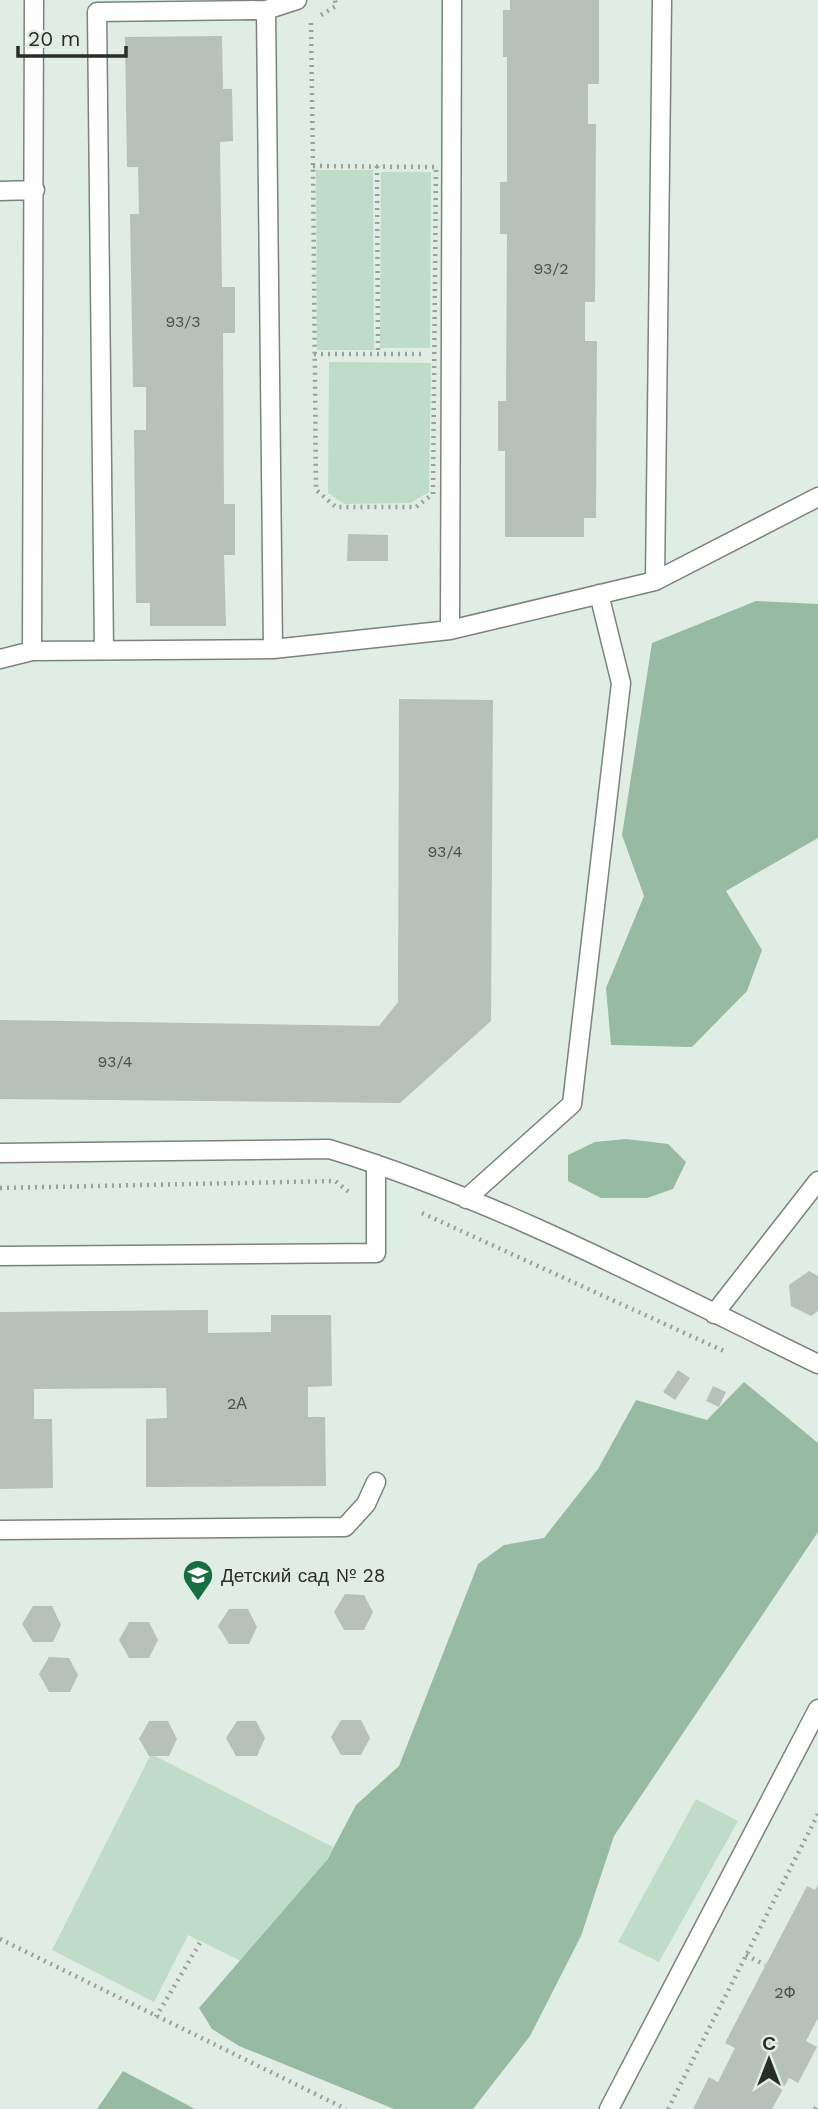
<svg xmlns="http://www.w3.org/2000/svg" width="818" height="2109" font-family="'Work Sans',sans-serif">
<style>
.green{fill:#bfdcc8}
.forest{fill:#97baa3}
.building{fill:#b5c1b9}
.lines{fill:none;stroke-linecap:round;stroke-linejoin:round}
.service-casing{stroke:#79847c;stroke-width:21}
.path{stroke:#98a29b;stroke-width:4.5;stroke-dasharray:2 5;stroke-linecap:butt}
.service{stroke:#fff;stroke-width:18}
.labels{text-anchor:middle;dominant-baseline:central;stroke-width:5;stroke-linejoin:round;paint-order:stroke}
.number-label{font-size:16px;fill:#4b524e}
.poi-label{font-size:19px;fill:#282d2a;stroke:#e0ede4;text-anchor:start}
</style>
<rect width="100%" height="100%" fill="#e0ede4"/>
<path class="green" d="M316 170H373L374 350H317Z
M381 172H431L430 348H380Z
M329 362 431 363 429 492 410 503 344 504 328 493Z
M151 1754 333 1847 269 1975 188 1935 154 2002 52 1950Z
M696 1799 738 1821 659 1962 618 1942Z"/>
<path class="forest" d="M756 601 818 604V838L726 891 762 950 747 991 692 1047 611 1045 606 988 644 896 622 835 652 643Z
M626 1139 668 1144 686 1162 673 1189 647 1198H601L568 1181V1155L595 1142Z
M744 1382 818 1443V1532L614 1836 581 1936 530 2036 473 2109H394L239 2046 212 2029 199 2008 327 1860 356 1805 399 1766 478 1564 504 1545 544 1538 598 1469 636 1400 707 1420Z
M123 2071 195 2109H97Z"/>
<path class="building" d="M510 0H599V84H588V124H596L595 302H585V341H597L596 518H584V537H505V451H498V401H506L507 234H500V182H507V57H503V10H510Z
M222 36 223 89H232L233 141 220 142 222 287H235V333H223L224 504H235V555H224L226 626H150V603H136L134 430H146V387H133L130 214H139L138 167H127L125 37Z
M348 534 388 535V561H347Z
M399 699 493 700 491 1021 400 1103 0 1099V1020L379 1026 398 1002Z
M809 1271 818 1276V1311L811 1316 791 1306 789 1285Z
M208 1310V1333L271 1332V1315H331L332 1386 308 1387V1417H325L326 1486 146 1487V1419L167 1418 166 1388 34 1389V1419H52L53 1488 0 1489V1312Z
M678 1370 690 1378 675 1400 663 1392Z
M713 1386 726 1392 719 1407 706 1401Z
M345 1594 364 1595 373 1612 364 1630H344L334 1612Z
M33 1606H52L61 1625 53 1642H33L22 1624Z
M229 1609H248L257 1627 249 1644H229L218 1626Z
M129 1622H149L158 1640 149 1658H129L119 1640Z
M49 1657 69 1658 78 1675 70 1692H49L39 1674Z
M341 1720H361L370 1738 361 1755H341L331 1737Z
M149 1721H168L177 1739 169 1756H149L139 1739Z
M237 1721H256L265 1738 257 1756H236L226 1738Z
M818 1885V2018L806 2041 817 2047 798 2083 789 2078 772 2109H693L709 2077 718 2082 735 2048 725 2043 807 1886 815 1890Z"/>
<g class="lines">
<g class="service-casing">
<path id="service" d="M662 0 655 581 818 497
M266 10 273 649
M0 191 35 190
M450 630 452 0
M104 650 97 12 266 10 297 0
M32 651 34 0
M0 659 32 651 273 649 450 630 655 581
M0 1153 329 1149C500 1201 658 1286 818 1364
M466 1199 572 1104 621 683 599 594
M0 1256 376 1253V1164
M714 1314 818 1181
M0 1530 345 1527 366 1504 376 1482
M609 2109 818 1709"/>
</g>
<path class="path" d="M321 15 336 6 335 0
M311 23 313 166
M313 166 436 167 433 494 416 507H336L316 490Z
M377 166 378 354
M314 354H426
M0 1188 335 1181 349 1192
M422 1213 726 1352
M0 1939 346 2109
M746 1955 765 1965
M156 2017 201 1941
M668 2109 818 1814
M815 2109 818 2104"/>
<use href="#service" class="service"/>
</g>
<defs>
<g id="school-pin" transform="scale(1.575)"><path d="M0 17L-7.5 6A9.5 9.5 0 1 1 7.5 6Z" fill="#166f42" stroke="#e0ede4"/><path d="M0-5L7-2L0 1L-7-2ZM-4 1L0 2.5L4 1V4Q0 6-4 4Z" fill="#fff"/></g>
</defs>
<g fill-rule="evenodd">
<use href="#school-pin" x="198" y="1575"/>
</g>
<g class="labels">
<g class="number-label">
<text x="551" y="268">93/2</text>
<text x="183" y="321">93/3</text>
<text x="445" y="851">93/4</text>
<text x="115" y="1061">93/4</text>
<text x="237" y="1403">2А</text>
<text x="785" y="1992">2Ф</text>
</g>
<g class="poi-label">
<text x="221" y="1575">Детский сад № 28</text>
</g>
</g>
<g transform="translate(769 2060)" stroke="#e0ede4" stroke-width="5" paint-order="stroke">
<path d="M0-5L12 26L0 18L-12 26Z" fill="#282d2a"/>
<text y="-10" font-size="19" font-weight="bold" text-anchor="middle" fill="#282d2a">С</text>
</g>
<path d="M18 46v10h108v-10" fill="none" stroke="#282d2a" stroke-width="3.5"/>
<text x="28" y="46" font-size="21" fill="#282d2a" stroke="#e0ede4" stroke-width="5" paint-order="stroke">20 m</text>
</svg>
